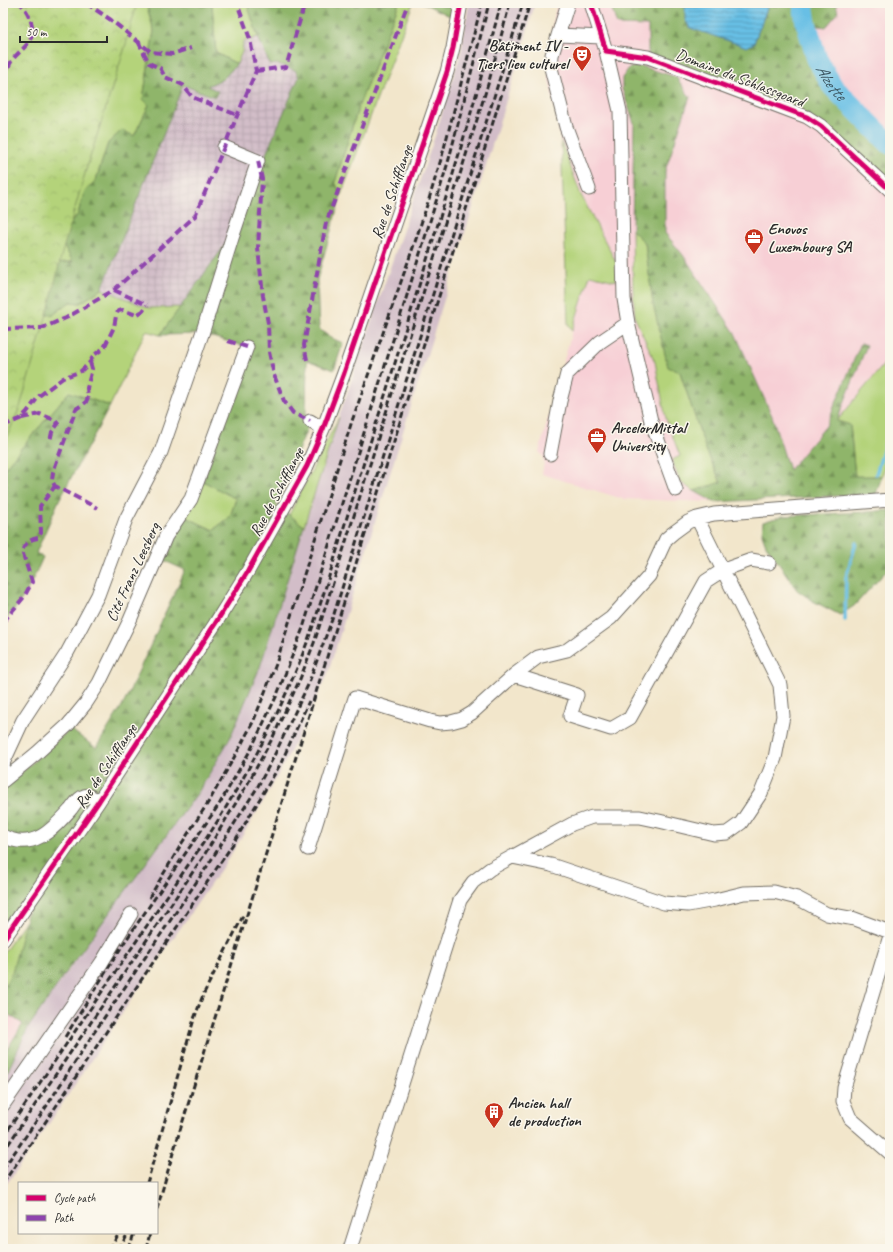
<svg xmlns="http://www.w3.org/2000/svg" width="893" height="1252" font-family="Caveat,sans-serif">
<style>
.built{fill:#f7cfd5}
.industrial{fill:url(#industrial-grid)}
.railway{fill:#d2bdc8}
.grass{fill:#b4d37a;stroke:#707f52}
.forest{fill:url(#forest-firs);stroke:#5d704a}
.wetland{fill:url(#wetland-marsh);stroke:#707f52}
.park{fill:url(#park-crowns);stroke:#707f52}
.water{fill:url(#water-rules);stroke:#4a7588}
.lines{fill:none;stroke-linecap:round;stroke-linejoin:round}
.stream{stroke:#68bfe5;stroke-width:3.5}
.river{stroke:#68bfe5;stroke-width:21}
.minor-casing{stroke:#716c63;stroke-width:15}
.minor{stroke:#fff;stroke-width:13}
.rail{stroke:#2b2b2b;stroke-width:3;stroke-dasharray:6 3;stroke-linecap:butt}
.quiet{stroke:#8e44ad;stroke-width:4;stroke-dasharray:8 4;stroke-linecap:butt}
.cycleway-casing{stroke:#fbf7ec;stroke-width:8}
.cycleway{stroke:#d6006c;stroke-width:5}
.labels{text-anchor:middle;dominant-baseline:central;stroke-width:3;stroke-linejoin:round;paint-order:stroke}
.poi-label{font-size:16px;font-weight:bold;fill:#2b2b2b;stroke:#fbf7ec;text-anchor:start}
.street-label{font-size:16px;fill:#2b2b2b;stroke:#fbf7ec}
.water-label{font-size:17px;font-style:italic;fill:#3d5763;stroke:#fbf7ec}
</style>
<defs>
<pattern id="industrial-grid" width="8" height="8" patternUnits="userSpaceOnUse"><rect width="8" height="8" fill="#d2bdc8"/><path d="M0 4h8M4 0v8" fill="none" stroke="#b4a3ac"/></pattern>
<pattern id="forest-firs" width="22" height="20" patternUnits="userSpaceOnUse"><rect width="22" height="20" fill="#8fb56a"/><path d="M5 1l3.5 6h-7zM16 11l3.5 6h-7z" fill="#759357"/></pattern>
<pattern id="wetland-marsh" width="20" height="14" patternUnits="userSpaceOnUse"><rect width="20" height="14" fill="#b4d37a"/><path d="M1 5h8M5 5V1M11 12h8M15 12V8" fill="none" stroke="#9bb56a"/></pattern>
<pattern id="park-crowns" width="20" height="18" patternUnits="userSpaceOnUse"><rect width="20" height="18" fill="#b4d37a"/><path d="M2 6a3 3 0 1 1 6 0M12 15a3 3 0 1 1 6 0" fill="none" stroke="#9bb56a"/></pattern>
<pattern id="water-rules" width="6" height="5" patternUnits="userSpaceOnUse"><rect width="6" height="5" fill="#68bfe5"/><path d="M0 2.5h6" fill="none" stroke="#569bba"/></pattern>
</defs>
<rect width="100%" height="100%" fill="#fbf7ec"/>
<filter id="ink" filterUnits="userSpaceOnUse"><feTurbulence type="fractalNoise" baseFrequency=".025" numOctaves="2"/><feDisplacementMap in="SourceGraphic" scale="8" xChannelSelector="R" yChannelSelector="G"/><feConvolveMatrix kernelMatrix="1 2 1 2 8 2 1 2 1" color-interpolation-filters="sRGB"/></filter>
<filter id="wash" filterUnits="userSpaceOnUse"><feTurbulence type="fractalNoise" baseFrequency=".012" numOctaves="4" result="noise"/><feDisplacementMap in="SourceGraphic" scale="16" xChannelSelector="R" yChannelSelector="G"/><feGaussianBlur stdDeviation="0.9" result="paint"/><feColorMatrix in="noise" values="0 0 0 0 0 0 0 0 0 0 0 0 0 0 0 0 0 1.4 0 .05"/><feComposite in="paint" operator="in"/></filter>
<g filter="url(#wash)">
<rect width="100%" height="100%" fill="#f2e6cb"/>
<path class="built" d="M557 3H610L617 25 648 26 807 117 881 182 890 179V450L876 494 713 502 623 499 542 474 544 462 543 456 539 452 572 331 568 324 561 141 549 78 548 50Z
M836 3H890V144L833 87 817 59 806 23 817 26 838 13Z
M3 1011 23 1024 3 1055Z"/>
<path class="industrial" d="M258 37 270 65 278 64 295 70 299 77 230 238 181 307 149 308 102 289 183 85 215 97 206 86 242 52 243 42Z"/>
<path class="railway" d="M469 3H535L524 43 327 676 295 743 267 795 230 856 139 988 44 1131 3 1189V1081L28 1028 229 740 260 667 339 417 435 136 461 52Z"/>
<path class="grass" d="M3 3H146L154 31 143 99 149 105 134 136 108 143 96 180 84 193 78 214 59 237 73 262 3 265Z
M211 3H247L258 37 243 42 242 52 237 64 216 53 212 5Z
M399 3H413L341 195 335 182 359 105Z
M561 141 581 195 619 268 615 281 590 275 572 331 568 324Z
M632 230 645 243 653 304 680 372 706 450 721 483 694 491 680 482 672 460 680 456 666 419 655 362 635 318 633 291Z
M102 289 149 308 181 307 160 335 146 331 110 406 69 392 3 470V318L54 314 70 302 80 303Z
M890 357V450L882 476 855 477 850 425 837 421Z
M339 417 304 526 289 515Z
M203 481 236 498 230 517 213 530 186 517Z
M26 920 12 973 3 988V954Z"/>
<path class="forest" d="M146 3H211L212 5 216 53 237 64 223 79 207 86 218 91 215 97 183 85 102 289 80 303 70 302 54 314 22 320 3 265 73 262 59 237 78 214 84 193 96 180 108 143 122 130 134 136 149 105 143 99 154 31Z
M247 3H399L359 105 335 182 341 195 317 280 319 329 331 338 343 343 334 370 307 360 306 413 310 421 276 505 304 526 260 667 229 740 199 791 69 968 28 1028 3 1081V1055L23 1024 3 1011V988L12 973 30 902 3 940V789L70 729 96 748 125 701 185 570 165 561 186 517 213 530 230 517 236 499 203 481 251 348 202 334 160 335 230 238 299 77 295 70 278 64 270 65 258 37Z
M423 3H461L458 20Z
M610 3H638L643 6H673L676 3H685L684 5 754 43 769 3H836L838 13 826 27 806 24 817 59 833 87 890 144V179L881 182 821 126 648 57V26L617 25Z
M640 66 676 77 690 97 665 171V233L683 255 735 333 772 416 789 470 826 426 861 343 867 345 837 421 850 425 855 476H882L876 494 714 502 694 491 721 482 706 450 680 372 668 367 653 304 645 243 632 230 634 123 622 89V78L629 68Z
M69 392 110 406 59 500 36 553 43 557C32 582 23 602 3 622V470Z
M890 510V567L854 606 840 615 813 601 797 590 766 545 762 534 763 522 783 516 868 512Z"/>
<path class="wetland" d="M638 3H676L674 6C663 7 648 9 638 3Z"/>
<path class="park" d="M3 3H137L126 44 86 170 62 253 49 307 20 407 3 446Z"/>
<path class="water" d="M685 3H769L754 43 747 47 690 28 685 20Z"/>
<g class="lines">
<path class="stream" d="M876 474 890 429
M845 620 846 577 856 543"/>
<path class="river" id="s1" d="M803 3 806 23 817 59 833 87 890 144"/>
</g>
</g>
<g filter="url(#ink)">
<g class="lines">
<g class="minor-casing">
<path id="minor" d="M568 3 552 55 551 68 566 127 589 189
M591 3 606 51 620 111 624 299 628 323 651 421 676 490
M559 35 601 37
M606 51 648 57 807 117 821 126 890 190
M310 421 323 429
M550 454 560 401 567 374 600 342 628 323
M514 675 577 695 570 716 611 729 630 718 706 581 723 570 751 560 769 563
M3 766 4 761 23 720 67 653 98 595 126 519 161 452 202 334 232 238 258 161 224 147
M3 781 37 753 68 725 86 703 99 683 130 620 166 536 191 499 247 347
M3 836C33 852 53 829 71 809 74 805 79 797 84 796 89 794 95 799 99 801
M308 849 355 698 430 721 440 723 451 722 462 719 472 713 514 675 538 657 567 650 611 618 649 576 666 539 673 533 688 522 697 518 714 514 890 500
M512 857 551 865 664 903 688 905 715 900 744 893 774 892 797 898 827 914 855 919 890 932
M890 936 844 1088 843 1101 850 1118 890 1153
M3 940 99 801 215 624 248 571 307 466 323 429 344 373 447 72 453 48 461 3
M3 1105 102 962 131 914
M350 1249 460 900 473 882 490 869 572 824 592 817H640L659 821 714 834 727 833 741 823 761 793 775 758 783 716 780 685 697 518"/>
</g>
<use href="#minor" class="minor"/>
<path class="rail" d="M149 898 182 843 211 798 240 747 254 720 276 664 352 421 415 242 429 199 442 156 482 3
M65 1037 124 943 220 803 251 749 277 695 303 628 423 244 449 159 489 3
M3 1137 212 830C242 782 269 734 291 682 309 642 322 599 335 557 350 506 366 456 382 405 423 272 466 138 501 3
M3 1152 203 857 248 783 273 737 300 679 314 643 334 580 489 81 510 3
M3 1169 46 1107 91 1037 208 865 257 788 272 760 308 685 334 614 523 3
M3 1183 36 1136 233 844 281 763 309 701
M147 1183 194 1019 203 995 244 914
M157 1209 173 1153 530 3
M110 1249 119 1233
M119 1249 128 1233
M129 1249 134 1233
M146 1249 150 1233"/>
<path class="quiet" d="M86 3 111 20 151 52 172 54 191 48
M138 41 149 63 160 68 165 77 183 85 192 97 237 115
M256 71 286 67 305 3
M3 79C6 74 8 67 11 62 15 55 23 50 28 43 38 31 29 12 20 3
M258 161 262 179 258 248 263 296 268 323 269 352 274 375 284 401 293 413 310 421
M114 290 147 305
M3 329 42 328 66 318 114 290 195 216 256 71 250 39 237 3
M228 341 247 347
M307 360 304 345 326 223 408 3
M90 362 92 369 87 388 88 397 86 402 76 409 53 472 52 481 55 486 97 508
M22 418 40 414 55 420 58 424 52 432 50 441
M3 426 20 419 27 412 39 396 63 378 81 371 90 362 94 355 104 348 114 327 116 316 118 311 123 310 136 315 143 311 147 305
M3 622 24 597 32 582 22 551C25 543 30 539 38 538L41 533 40 506 55 486"/>
<g class="cycleway-casing">
<path id="cycleway" d="M591 3 606 51 648 57 807 117 821 126 890 190
M3 940 99 801 215 624 248 571 307 466 323 429 344 373 447 72 453 48 461 3"/>
</g>
<use href="#cycleway" class="cycleway"/>
</g>
</g>
<defs>
<g id="theatre-pin" transform="scale(1)"><path d="M0 17L-7.5 6A9.5 9.5 0 1 1 7.5 6Z" fill="#c8321e" stroke="#fbf7ec"/><path d="M-5-5.5Q0-4 5-5.5V0Q5 5 0 6Q-5 5-5 0ZM-3.3-2.5H-1v1.5H-3.3ZM1-2.5H3.3v1.5H1ZM-2.8 1Q0 5.5 2.8 1Z" fill="#fff"/></g>
<g id="office-pin" transform="scale(1)"><path d="M0 17L-7.5 6A9.5 9.5 0 1 1 7.5 6Z" fill="#c8321e" stroke="#fbf7ec"/><path d="M-6-3h4V-5.5h4V-3h4V5H-6ZM-1-4.5V-3h2v-1.5ZM-6 0V1H6V0Z" fill="#fff"/></g>
<g id="building-pin" transform="scale(1)"><path d="M0 17L-7.5 6A9.5 9.5 0 1 1 7.5 6Z" fill="#c8321e" stroke="#fbf7ec"/><path d="M-4-6H4V6H1V3H-1V6H-4ZM-2.5-4.3h1.7v1.8h-1.7ZM.8-4.3h1.7v1.8H.8ZM-2.5-1h1.7V.8h-1.7ZM.8-1h1.7V.8H.8Z" fill="#fff"/></g>
</defs>
<g fill-rule="evenodd">
<use href="#theatre-pin" x="582" y="55"/>
<use href="#office-pin" x="754" y="238"/>
<use href="#office-pin" x="597" y="437"/>
<use href="#building-pin" x="494" y="1112"/>
</g>
<g class="labels">
<g class="poi-label">
<text x="568" y="46" text-anchor="end">Bâtiment IV -<tspan x="568" dy="18">Tiers lieu culturel</tspan></text>
<text x="768" y="229">Enovos<tspan x="768" dy="18">Luxembourg SA</tspan></text>
<text x="611" y="428">ArcelorMittal<tspan x="611" dy="18">University</tspan></text>
<text x="508" y="1103">Ancien hall<tspan x="508" dy="18">de production</tspan></text>
</g>
<g class="street-label">
<text transform="translate(740 78) rotate(21)">Domaine du Schlassgoard</text>
<text transform="translate(392 192) rotate(-71)">Rue de Schifflange</text>
<text transform="translate(277 492) rotate(-62)">Rue de Schifflange</text>
<text transform="translate(133 572) rotate(-65)">Cité Franz Leesberg</text>
<text transform="translate(106 766) rotate(-56)">Rue de Schifflange</text>
</g>
<g class="water-label">
<text stroke="none"><textPath href="#s1" startOffset="85">Alzette</textPath></text>
</g>
</g>
<rect width="893" height="1252" fill="none" stroke="#fbf7ec" stroke-width="16"/>
<rect x="18" y="1182" width="140" height="52" fill="#fbf7ec" stroke="#a8a59f"/>
<rect x="26" y="1195" width="20" height="6" fill="#d6006c" stroke="#a8a59f"/>
<text x="54" y="1202" font-size="12" fill="#2b2b2b">Cycle path</text>
<rect x="26" y="1215" width="20" height="6" fill="#8e44ad" stroke="#a8a59f"/>
<text x="54" y="1222" font-size="12" fill="#2b2b2b">Path</text>
<path d="M20 36v6h87v-6" fill="none" stroke="#2b2b2b" stroke-width="2"/>
<text x="26" y="36" font-size="12" fill="#2b2b2b" stroke="#fbf7ec" stroke-width="3" paint-order="stroke">50 m</text>
</svg>
